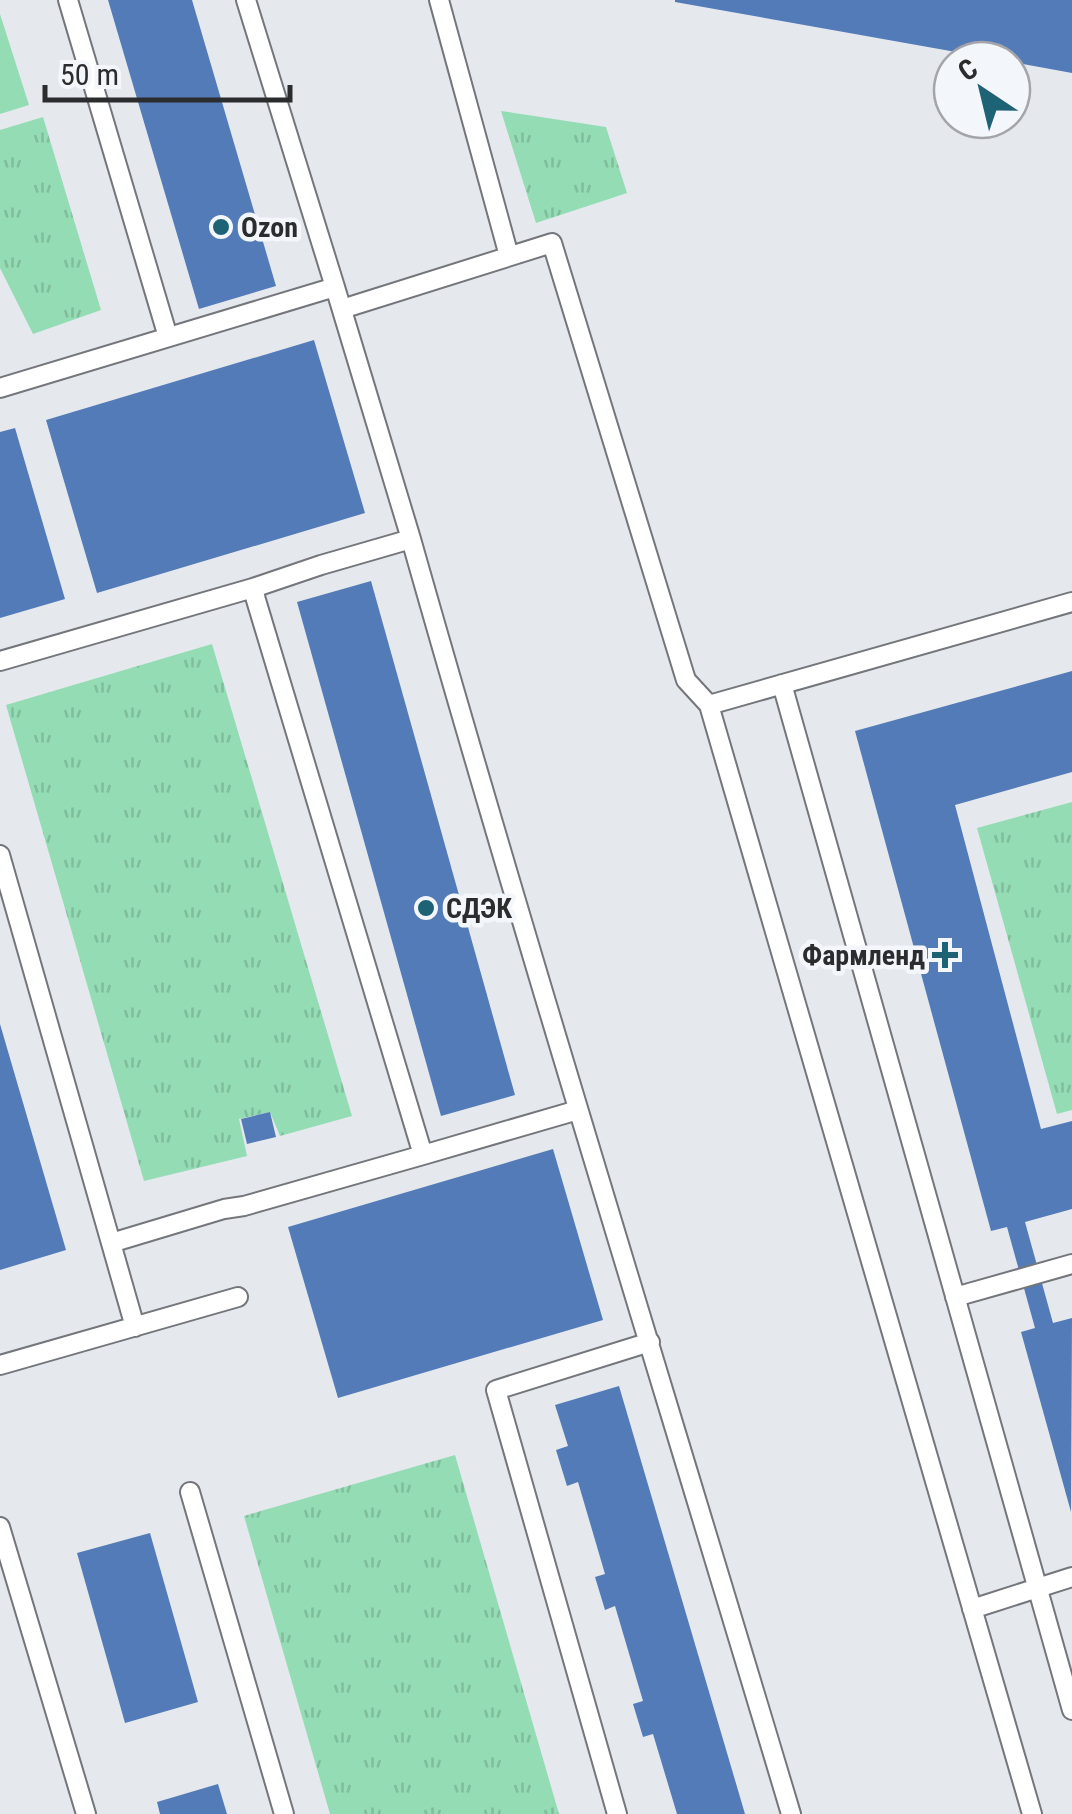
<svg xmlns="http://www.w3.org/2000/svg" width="1072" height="1814" font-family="'Roboto Condensed',sans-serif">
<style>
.grass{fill:url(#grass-tufts)}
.pitch{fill:#93dcb4}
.building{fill:#537bb7}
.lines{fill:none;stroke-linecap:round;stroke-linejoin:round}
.service-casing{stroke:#73767b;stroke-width:22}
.service{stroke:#fff;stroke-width:18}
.poi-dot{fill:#1e6275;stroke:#f3f6fb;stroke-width:4}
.labels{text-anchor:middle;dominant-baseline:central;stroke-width:9;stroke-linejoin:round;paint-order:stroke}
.poi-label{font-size:28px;font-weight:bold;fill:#2b2c2e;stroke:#f3f6fb;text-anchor:start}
</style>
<defs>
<pattern id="grass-tufts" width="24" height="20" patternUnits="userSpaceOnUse" patternTransform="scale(2.5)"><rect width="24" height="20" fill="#93dcb4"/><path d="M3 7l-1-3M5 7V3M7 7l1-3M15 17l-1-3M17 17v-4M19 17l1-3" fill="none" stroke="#7fbd9b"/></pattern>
</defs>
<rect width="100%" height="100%" fill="#e5e9ee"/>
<path class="grass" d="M501 111 606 127 627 193 536 223Z
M43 117 101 310 33 334 0 268V130Z
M212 644 352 1116 280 1136 270 1112 239 1119 247 1156 144 1181 6 705Z
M1072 802V1110L1057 1114 977 828Z
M455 1455 559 1814H330L244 1516Z"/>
<path class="pitch" d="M0 14 29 105 0 114Z"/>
<path class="building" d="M108 0H192L276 286 199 309Z
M675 0H1072V73L1012 62V60H1001L675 2Z
M314 340 365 513 97 593 46 420Z
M15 428 65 599 0 618V432Z
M371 581 515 1095 441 1116 297 602Z
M1072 671V772L955 805 1041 1129 1072 1121V1209L1025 1222 1053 1323 1072 1318 1071 1512 1021 1332 1035 1328 1007 1227 991 1231 855 731Z
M0 1024 66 1250 0 1270Z
M270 1112 276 1137 247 1144 241 1119Z
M553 1149 603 1320 338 1398 288 1227Z
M619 1386 745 1814H677L653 1734 643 1737 633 1704 643 1701 615 1606 605 1610 595 1577 605 1574 578 1482 567 1486 556 1450 568 1446 555 1405Z
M150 1533 198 1702 125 1723 77 1553Z
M218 1784 227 1814H160L157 1802Z"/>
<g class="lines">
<g class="service-casing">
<path id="service" d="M68 0 168 337
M246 0 335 287
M439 0 509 256
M342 309 552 243 686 680 709 705 1032 1814
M0 388 335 287 411 539 321 565 253 588 256 600 423 1155 578 1110
M411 539C532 966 664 1389 791 1814
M0 661 253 588
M782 684 1072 1710
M709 705 1072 602
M0 855 135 1327
M111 1243 224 1209 244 1206 423 1155
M955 1297 1072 1264
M0 1365 238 1297
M190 1492 284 1814
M0 1527 86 1814
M972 1609 1072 1577
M617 1814 496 1390 650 1342"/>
</g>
<use href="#service" class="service"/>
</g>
<g class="poi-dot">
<circle cx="221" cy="227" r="10"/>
<circle cx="426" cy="908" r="10"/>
<path d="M940 940h10v10h10v10h-10v10h-10v-10h-10v-10h10z"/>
</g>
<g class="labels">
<g class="poi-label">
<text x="241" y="227">Ozon</text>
<text x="446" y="908">СДЭК</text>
<text x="925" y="955" text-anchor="end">Фармленд</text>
</g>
</g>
<g transform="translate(982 90) rotate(325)"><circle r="48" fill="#f3f6fb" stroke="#a3a5a9" stroke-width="2.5"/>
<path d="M0-8L18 38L0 25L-18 38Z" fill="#1e6275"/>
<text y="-15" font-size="28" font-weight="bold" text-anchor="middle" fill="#2b2c2e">С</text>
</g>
<path d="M45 85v15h245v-15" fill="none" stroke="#2b2c2e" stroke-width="5"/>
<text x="60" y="85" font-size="30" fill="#2b2c2e" stroke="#f3f6fb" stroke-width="8" paint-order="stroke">50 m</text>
</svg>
